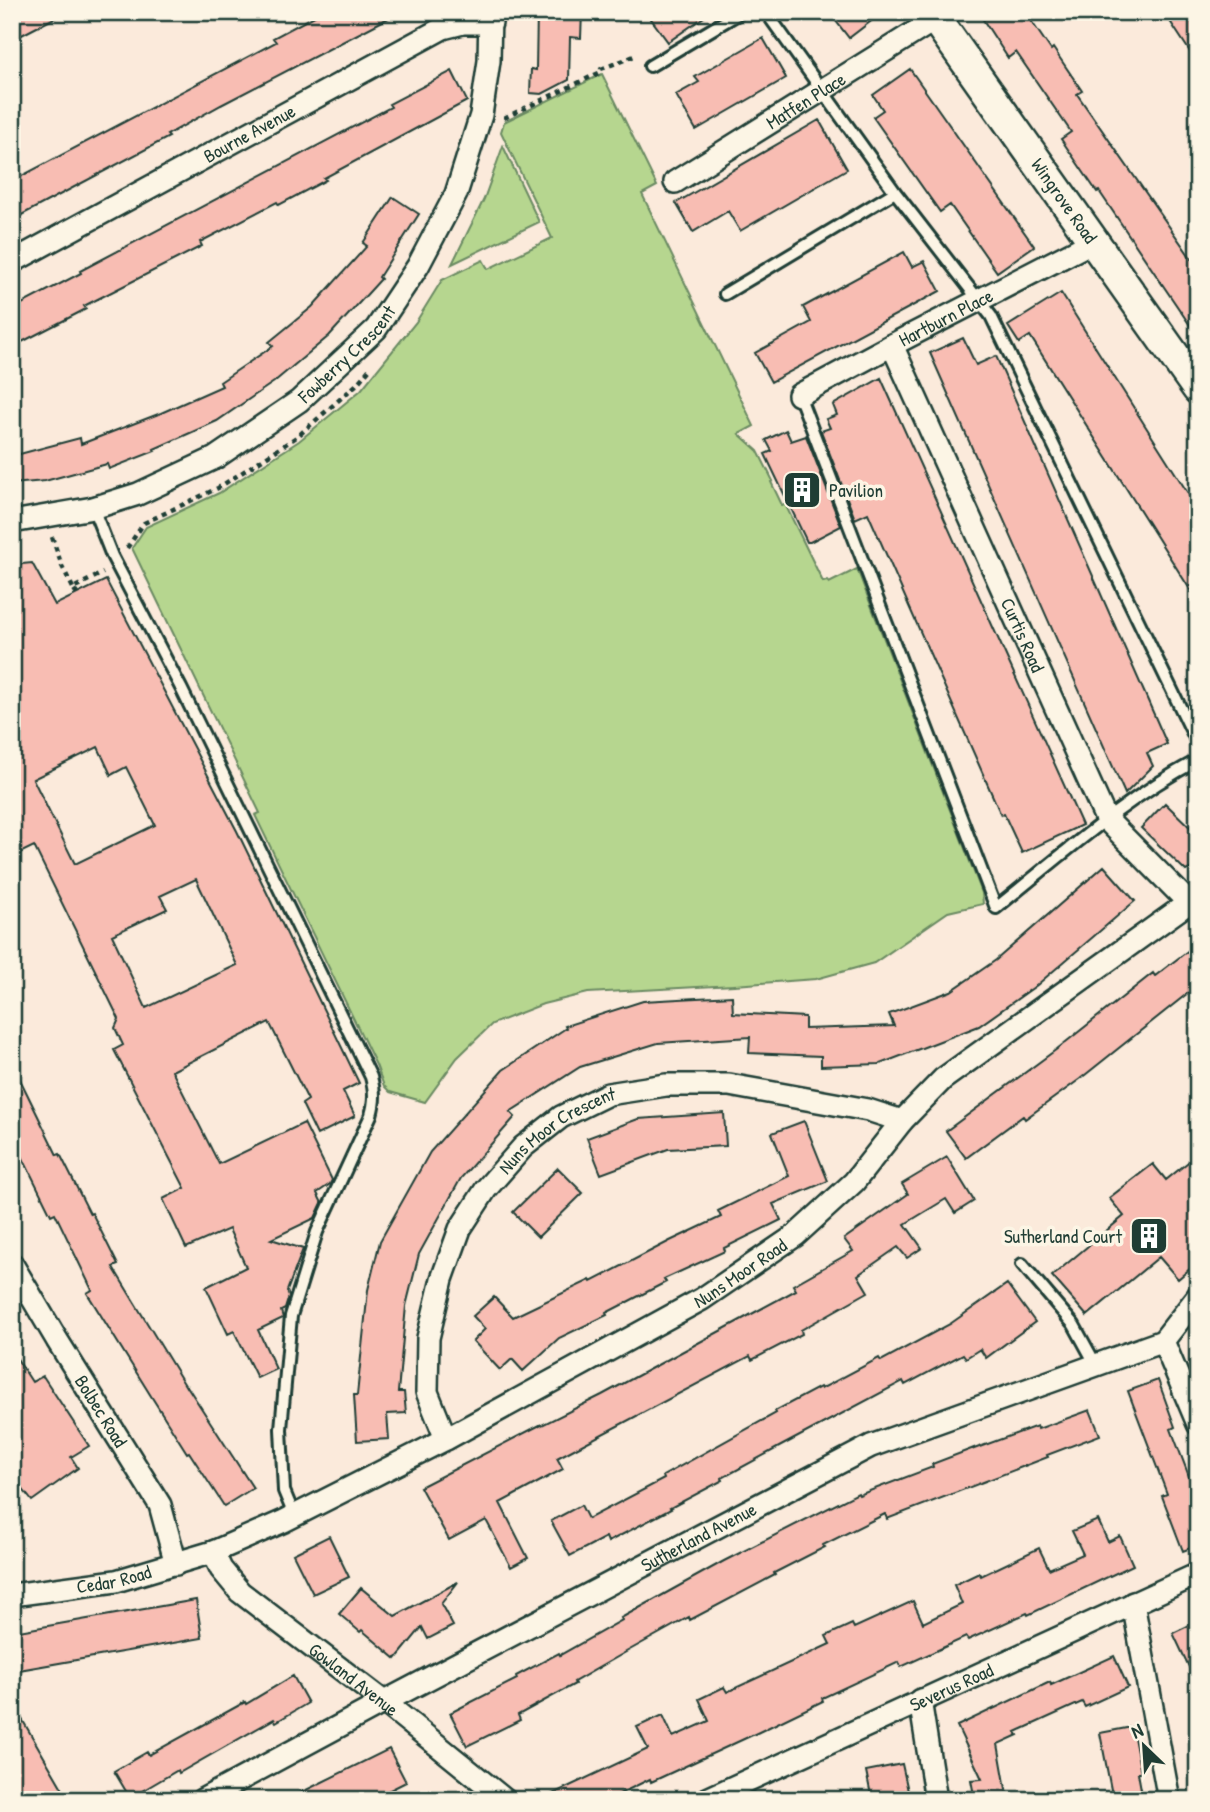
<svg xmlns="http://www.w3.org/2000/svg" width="1210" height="1812" font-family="'Patrick Hand',sans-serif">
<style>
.green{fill:#b6d68f;stroke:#6a8a62;stroke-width:2}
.building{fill:#f8bdb3;stroke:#1f3d34;stroke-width:2;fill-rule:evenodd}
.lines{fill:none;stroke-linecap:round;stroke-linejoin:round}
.lane-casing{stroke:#1f3d34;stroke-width:16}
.street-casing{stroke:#1f3d34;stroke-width:26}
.secondary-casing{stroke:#1f3d34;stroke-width:35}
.path{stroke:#1f3d34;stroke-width:4.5;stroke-dasharray:5 5;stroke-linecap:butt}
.lane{stroke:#fcf5e5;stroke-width:10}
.street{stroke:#fcf5e5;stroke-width:21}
.secondary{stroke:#fcf5e5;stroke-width:30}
.labels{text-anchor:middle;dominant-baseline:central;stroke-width:7;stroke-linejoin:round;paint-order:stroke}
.street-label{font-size:19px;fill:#1f3d34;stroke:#fcf5e5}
.poi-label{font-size:19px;fill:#1f3d34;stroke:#fcf5e5;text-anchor:start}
</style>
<rect width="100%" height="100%" fill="#fbeadb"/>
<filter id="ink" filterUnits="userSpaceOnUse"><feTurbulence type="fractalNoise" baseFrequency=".0143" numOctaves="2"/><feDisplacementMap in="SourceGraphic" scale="14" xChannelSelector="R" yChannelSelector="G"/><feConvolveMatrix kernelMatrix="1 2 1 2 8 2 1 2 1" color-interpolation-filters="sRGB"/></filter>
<g filter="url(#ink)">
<path class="green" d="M602 74 657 186 642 194 754 426 739 434 758 451 773 481 771 482 782 505 785 504 823 582 827 581 829 583 857 569 982 893 983 904 948 912 874 963 816 979 734 985 588 993 543 1004 492 1024 457 1058 425 1102 390 1092 384 1086 376 1065 255 815 260 813 132 548 146 527 219 493 299 441 361 390 416 322 442 280 483 260 488 269 552 238 501 132 504 122Z
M503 146 539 222 452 264 484 199Z"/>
<path class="building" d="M12 12H66L12 40Z
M322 12H400L221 105 167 135 169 137 12 220V181L276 42 273 38Z
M537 12H582L581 38 570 37 569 80 542 94 530 93 531 69 536 70Z
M646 12H711L668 42Z
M829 12H883L849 38Z
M978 12H1025L1051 50 1053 48 1082 91 1077 94 1198 268V337L1099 191 1097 192 1061 139 1071 132 1016 52 1008 58Z
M1164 12H1198V64Z
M763 38 786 78 696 130 676 95 699 82 695 77Z
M910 69 1034 246 997 272 950 205 940 212 873 117 883 110 873 95Z
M452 71 467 101 324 178 326 180 279 205 277 202 200 242 202 246 84 306 86 309 12 347V309L81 273 80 271 391 107 389 104Z
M819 120 847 169 740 231 728 211 693 232 676 203Z
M393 197 419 214 379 277 381 279 329 336 274 382 217 421 154 449 155 451 109 469 107 464 45 481 12 484V456L80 438 81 444 161 413 222 386 220 382 273 346 269 342 312 307 367 246 363 243Z
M904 252 912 267 924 261 940 291 771 382 755 353 811 322 803 307Z
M1061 293 1198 509V602L1030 336 1019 343 1008 326Z
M963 338 976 365 996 356 1167 744 1147 753 1153 766 1125 794 930 353Z
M881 378 1082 825 1022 853 1004 814 1001 815 868 513 855 519 821 431 830 428 826 419 837 415 833 405Z
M786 430 791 441 806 436 841 526 810 542H807L765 454 772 451 766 440Z
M32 563 55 605 106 580 237 831 359 1083 343 1091 355 1116 317 1135 302 1104 308 1100 269 1022 172 1071 219 1164 304 1123 332 1180 330 1184 317 1193 322 1203 315 1218 271 1239 303 1249 287 1291 289 1296 285 1309 281 1311 283 1318 258 1330 276 1369 257 1378 234 1331 228 1334 206 1287 246 1267 229 1229 186 1248 163 1199 185 1188 114 1050 123 1045 115 1028 119 1019 34 846 20 853 12 839V565ZM98 747 111 775 126 767 155 825 75 864 33 779ZM196 879 237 965 146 1008 112 935 167 909 160 896Z
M1165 803 1198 835V865L1186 871 1141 828Z
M1104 866 1135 901 1037 985 979 1026 880 1064 821 1066V1056L749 1053 750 1037 658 1043 580 1067 510 1112 515 1117 461 1178 419 1254 406 1306 398 1392H404L406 1413 387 1414 389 1439 357 1441 354 1395H357L368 1290 380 1241 430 1152 503 1070 566 1028 565 1026 643 1001 732 996 733 1013 805 1017V1029L894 1026 889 1014 951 991 996 960Z
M1198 943V985L1080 1079 1025 1119 1023 1116 966 1158 946 1131 1057 1049 1153 973 1155 976Z
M12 1063 57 1155 60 1154 90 1214 92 1213 118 1265 113 1267 186 1387 187 1386 253 1488 224 1506 189 1452 187 1453 151 1396 87 1293 92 1290 55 1213 51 1215 12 1136Z
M724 1113 726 1146 668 1149 601 1174 587 1138 638 1119Z
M804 1121 828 1181 773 1204 781 1220 724 1248 725 1251 664 1279 666 1282 606 1313 607 1315 559 1338 523 1371 512 1359 500 1370 473 1341 485 1329 473 1316 494 1297 513 1317 590 1280 591 1282 670 1241 721 1217 718 1211 789 1176 772 1133Z
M1198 1154V1262L1178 1279 1159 1257 1087 1316 1052 1276 1124 1216 1109 1198 1153 1164 1166 1180Z
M947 1157 974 1201 955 1213 946 1199 905 1224 922 1248 907 1258 898 1247 858 1275 868 1292 801 1330 802 1334 752 1360 750 1356 557 1458 563 1469 500 1503 528 1558 511 1567 486 1520 449 1540 420 1487 540 1425V1426L602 1395 796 1290 793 1285 853 1251 844 1239 908 1194 902 1184Z
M558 1168 583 1193 538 1237 513 1212Z
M1007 1284 1035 1322 986 1358 980 1349 966 1358 963 1354 905 1385 903 1381 781 1446 722 1478 723 1480 670 1508 671 1509 608 1542 606 1537 570 1556 551 1521 581 1505 588 1519 664 1479 663 1476 776 1413 775 1411 820 1387 821 1389 879 1358 881 1361 950 1324Z
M12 1351 32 1382 43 1376 89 1446 71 1457 78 1468 32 1501 17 1482H12Z
M1158 1380 1175 1427 1171 1429 1198 1500V1545L1183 1551 1162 1496 1167 1494 1128 1391Z
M1090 1410 1100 1435 1047 1455 1048 1457 887 1519 885 1514 823 1545 825 1547 774 1573 775 1575 690 1620 689 1617 626 1652 574 1682 575 1684 518 1715 520 1720 467 1746 450 1713 517 1679 516 1676 559 1653 560 1655 622 1620 621 1618 724 1561 858 1493 859 1495 933 1467 932 1464 974 1448V1449L1037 1426 1038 1429Z
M1098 1520 1108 1542 1120 1536 1133 1565 1028 1615 1027 1613 968 1640 966 1637 901 1667 899 1662 822 1698 823 1701 759 1732 651 1782 650 1779 607 1800H540L648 1749 637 1727 663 1715 673 1737 709 1721 699 1699 724 1687 727 1692 830 1644 826 1636 852 1624 854 1628 913 1601 923 1623 962 1604 954 1585 979 1573 981 1576 1039 1548 1049 1569 1083 1554 1072 1531Z
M329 1536 349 1577 313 1594 293 1554Z
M458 1582 441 1604 453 1626 428 1639 422 1627 396 1659 362 1630 360 1632 339 1614 361 1588 395 1616Z
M196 1600 202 1638 19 1670 13 1632Z
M1198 1621V1686L1173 1633Z
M1114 1656 1128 1687 1085 1707 1082 1702 1016 1732 1018 1735 998 1744 1008 1800H975L971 1780 982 1779 957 1726 1050 1682 1051 1685Z
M293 1676 308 1703 276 1722 274 1719 179 1773 178 1770 130 1798 114 1771 147 1752 149 1755 245 1702 246 1704Z
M12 1702 69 1800H24L12 1780Z
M1132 1727 1141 1773H1138L1143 1800H1113L1100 1733Z
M389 1749 406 1782 370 1800H286Z
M902 1764 910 1800H872L866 1771Z"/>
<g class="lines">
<g class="lane-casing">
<path id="lane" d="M766 12 895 192 991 316 1198 744
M650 66 741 12
M725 294 895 192
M799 395 996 908C1061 856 1124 799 1198 760
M93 508 112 556 181 688 371 1077C375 1092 375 1101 371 1115L317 1232 291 1316 281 1429 284 1491 294 1515
M1022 1264 1074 1325 1096 1365"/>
</g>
<g class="street-casing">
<g id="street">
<path id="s1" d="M675 182 936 19"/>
<path id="s2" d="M12 262 443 28 463 23H491"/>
<path id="s3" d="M892 345 1106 819 1188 902"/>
<path id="s4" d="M799 395 892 345 1094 241"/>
<path id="s5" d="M12 522 93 508 138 494 215 458 299 401 376 329 418 266 456 194 481 115 489 61 490 12"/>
<path id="s6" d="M12 1264 57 1340 160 1505 176 1564"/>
<path d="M1163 1341 1198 1424"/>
<path id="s7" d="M446 1439 427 1392 428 1338 442 1279 460 1229 486 1189 523 1147 561 1117 608 1094 666 1085H729L868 1110 902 1121"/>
<path id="s8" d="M213 1552 221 1569 240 1592 384 1702 505 1800"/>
<path id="s9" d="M12 1595 116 1581 213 1552 284 1521 446 1439 702 1299 796 1235 854 1182 902 1121 943 1079 1198 896"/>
<path d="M1133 1603 1169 1800"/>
<path d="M920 1700 936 1800"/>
<path id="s10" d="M202 1800 384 1702 871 1446 1163 1341 1198 1296"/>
<path id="s11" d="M705 1800 1198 1574"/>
</g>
</g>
<g class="secondary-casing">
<g id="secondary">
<path id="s12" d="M931 12 1198 389"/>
</g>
</g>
<path class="path" d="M504 118 601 72V69L637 55
M52 537 62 566 73 588
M127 548 144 523 218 488 298 436 356 385 372 366
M77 594 73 588 103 573"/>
<use href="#lane" class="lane"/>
<use href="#street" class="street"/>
<use href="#secondary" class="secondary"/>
</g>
</g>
<defs>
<g id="building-square" transform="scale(2.0125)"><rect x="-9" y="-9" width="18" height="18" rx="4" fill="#1f3d34" stroke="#fcf5e5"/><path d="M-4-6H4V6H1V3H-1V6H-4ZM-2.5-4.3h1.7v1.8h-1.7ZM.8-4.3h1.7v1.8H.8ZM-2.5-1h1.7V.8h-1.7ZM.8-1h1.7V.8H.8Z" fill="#fff"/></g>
</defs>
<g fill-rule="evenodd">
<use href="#building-square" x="802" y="490"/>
<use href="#building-square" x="1149" y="1236"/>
</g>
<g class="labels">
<g class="street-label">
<text stroke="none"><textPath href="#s1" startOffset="154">Matfen Place</textPath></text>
<text stroke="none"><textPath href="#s2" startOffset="270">Bourne Avenue</textPath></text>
<text stroke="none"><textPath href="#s12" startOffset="231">Wingrove Road</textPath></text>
<text stroke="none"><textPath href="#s4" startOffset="166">Hartburn Place</textPath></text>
<text stroke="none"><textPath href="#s5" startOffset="383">Fowberry Crescent</textPath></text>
<text stroke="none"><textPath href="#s3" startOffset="318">Curtis Road</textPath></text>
<text stroke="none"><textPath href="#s7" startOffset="360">Nuns Moor Crescent</textPath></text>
<text stroke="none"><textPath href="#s9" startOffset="803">Nuns Moor Road</textPath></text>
<text stroke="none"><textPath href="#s6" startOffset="172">Bolbec Road</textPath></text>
<text stroke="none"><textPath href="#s10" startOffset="562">Sutherland Avenue</textPath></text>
<text stroke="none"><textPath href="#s9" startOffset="103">Cedar Road</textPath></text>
<text stroke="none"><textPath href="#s8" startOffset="192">Gowland Avenue</textPath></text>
<text stroke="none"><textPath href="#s11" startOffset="271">Severus Road</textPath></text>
</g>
<g class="poi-label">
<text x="829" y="490">Pavilion</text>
<text x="1122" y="1236" text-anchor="end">Sutherland Court</text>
</g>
</g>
<rect width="1210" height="1812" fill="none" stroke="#fcf5e5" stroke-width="42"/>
<rect x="21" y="21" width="1168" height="1770" fill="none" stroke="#1f3d34" stroke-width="2.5" filter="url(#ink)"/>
<g transform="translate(1144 1746) rotate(335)" stroke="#fcf5e5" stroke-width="5" paint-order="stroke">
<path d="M0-5L12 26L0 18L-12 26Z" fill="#1f3d34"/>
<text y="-10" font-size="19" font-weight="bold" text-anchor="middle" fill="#1f3d34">N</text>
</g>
</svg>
